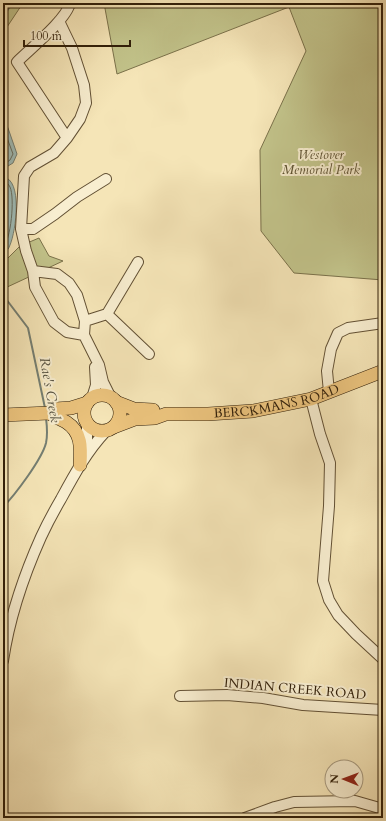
<svg xmlns="http://www.w3.org/2000/svg" width="386" height="821" font-family="Cardo,serif">
<style>
.green{fill:#c2c38a;stroke:#7a714a}
.water{fill:#a0bdb8;stroke:#747e72}
.lines{fill:none;stroke-linecap:round;stroke-linejoin:round}
.shore{stroke:#686e60;stroke-width:1}
.stream{stroke:#747e72;stroke-width:2}
.minor-casing{stroke:#625034;stroke-width:12}
.major-casing{stroke:#311f09;stroke-width:14}
.minor{stroke:#f8eed0;stroke-width:10}
.major{stroke:#eac27c;stroke-width:13}
.labels{text-anchor:middle;dominant-baseline:central;stroke-width:4;stroke-linejoin:round;paint-order:stroke}
.park-label{font-size:13px;font-style:italic;fill:#5c5030;stroke:#f8eed0}
.street-label{font-size:13px;fill:#311f09;stroke:#f8eed0}
.water-label{font-size:14px;font-style:italic;fill:#524e3e;stroke:#f8eed0}
</style>
<rect width="100%" height="100%" fill="#f5e5b7"/>
<filter id="stains"><feTurbulence type="fractalNoise" baseFrequency=".005" numOctaves="4"/><feColorMatrix values="0 0 0 0 .2 0 0 0 0 .09 0 0 0 0 .02 0 0 0 .5 -.17"/></filter>
<radialGradient id="worn" r=".72"><stop offset=".6" stop-color="#630" stop-opacity="0"/><stop offset="1" stop-color="#630" stop-opacity=".3"/></radialGradient>
<path class="green" d="M3 3H23L3 33Z
M104 3H383V280L294 273 261 231 260 150 306 51 289 7 117 74Z
M39 238 49 256 63 261 3 289V263L20 246Z"/>
<path class="water" d="M3 119 8 128 17 154 13 163 3 169Z
M3 177C23 179 16 231 10 245 9 249 6 251 3 255Z"/>
<g class="lines">
<path class="shore" d="M3 127 13 154 10 160 3 165
M3 181C6 182 8 183 10 187 15 198 11 240 3 248
M3 186C10 194 6 228 3 238"/>
<path class="stream" d="M3 16 13 3
M3 295 28 328 45 408
M3 507C15 495 42 459 46 443 48 434 47 426 46 418"/>
<g class="minor-casing">
<path id="minor" d="M59 21 72 48 84 85 86 103 80 119 67 138 54 153 30 167 24 176 21 229 26 251 33 271 35 287 54 322 67 332 84 335
M67 138 17 62C30 49 67 19 70 3
M21 229H33L55 214 77 197 106 179
M33 271 57 274 69 283 77 295 85 321 84 335
M107 314 138 262
M85 321 107 314 149 354
M84 335 99 365 103 382 111 398
M329 392 327 371 331 349 338 333 348 328 383 323
M92 398 96 385 95 367
M311 399 320 434 330 463 329 506 323 581 329 600 338 615 356 634 383 659
M84 455 87 445V424
M3 661C9 620 24 575 41 537 47 524 54 511 61 499 74 475 87 451 106 431
M180 696 227 695 263 698 303 705 383 710
M245 818 275 807 294 802 355 801 383 809"/>
</g>
<g class="major-casing">
<g id="major">
<circle cx="102" cy="413" r="18"/>
<path d="M116 402 134 409 153 410"/>
<path d="M49 413C54 416 60 419 66 422 82 432 81 448 80 465"/>
<path d="M3 415 49 413 55 409 71 408 87 403"/>
<path id="s1" d="M114 427 135 419 155 418 166 414H208L253 411 311 399 383 371"/>
</g>
</g>
<use href="#minor" class="minor"/>
<use href="#major" class="major"/>
</g>
<g class="labels">
<g class="park-label">
<text x="321" y="155">Westover<tspan x="321" dy="15">Memorial Park</tspan></text>
</g>
<g class="street-label">
<text stroke="none"><textPath href="#s1" startOffset="166">BERCKMANS ROAD</textPath></text>
<text transform="translate(295 689) rotate(5)">INDIAN CREEK ROAD</text>
</g>
<g class="water-label">
<text transform="translate(50 390) rotate(80)">Rae's Creek</text>
</g>
</g>
<rect width="386" height="821" fill="none" stroke="#f5e5b7" stroke-width="16"/>
<rect x="4" y="4" width="378" height="813" fill="none" stroke="#311f09" stroke-width="2"/>
<rect x="8" y="8" width="370" height="805" fill="none" stroke="#311f09"/>
<g transform="translate(344 779) rotate(271)"><circle r="19" fill="#f8eed0" stroke="#a89b80"/>
<path d="M0-3L7 15L0 10L-7 15Z" fill="#8f2418"/>
<text y="-6" font-size="11" font-weight="bold" text-anchor="middle" fill="#311f09">N</text>
</g>
<path d="M24 40v6h106v-6" fill="none" stroke="#311f09" stroke-width="2"/>
<text x="30" y="40" font-size="12" fill="#311f09" stroke="#f8eed0" stroke-width="3" paint-order="stroke">100 m</text>
<rect width="100%" height="100%" filter="url(#stains)"/>
<rect width="100%" height="100%" fill="url(#worn)"/>
</svg>
